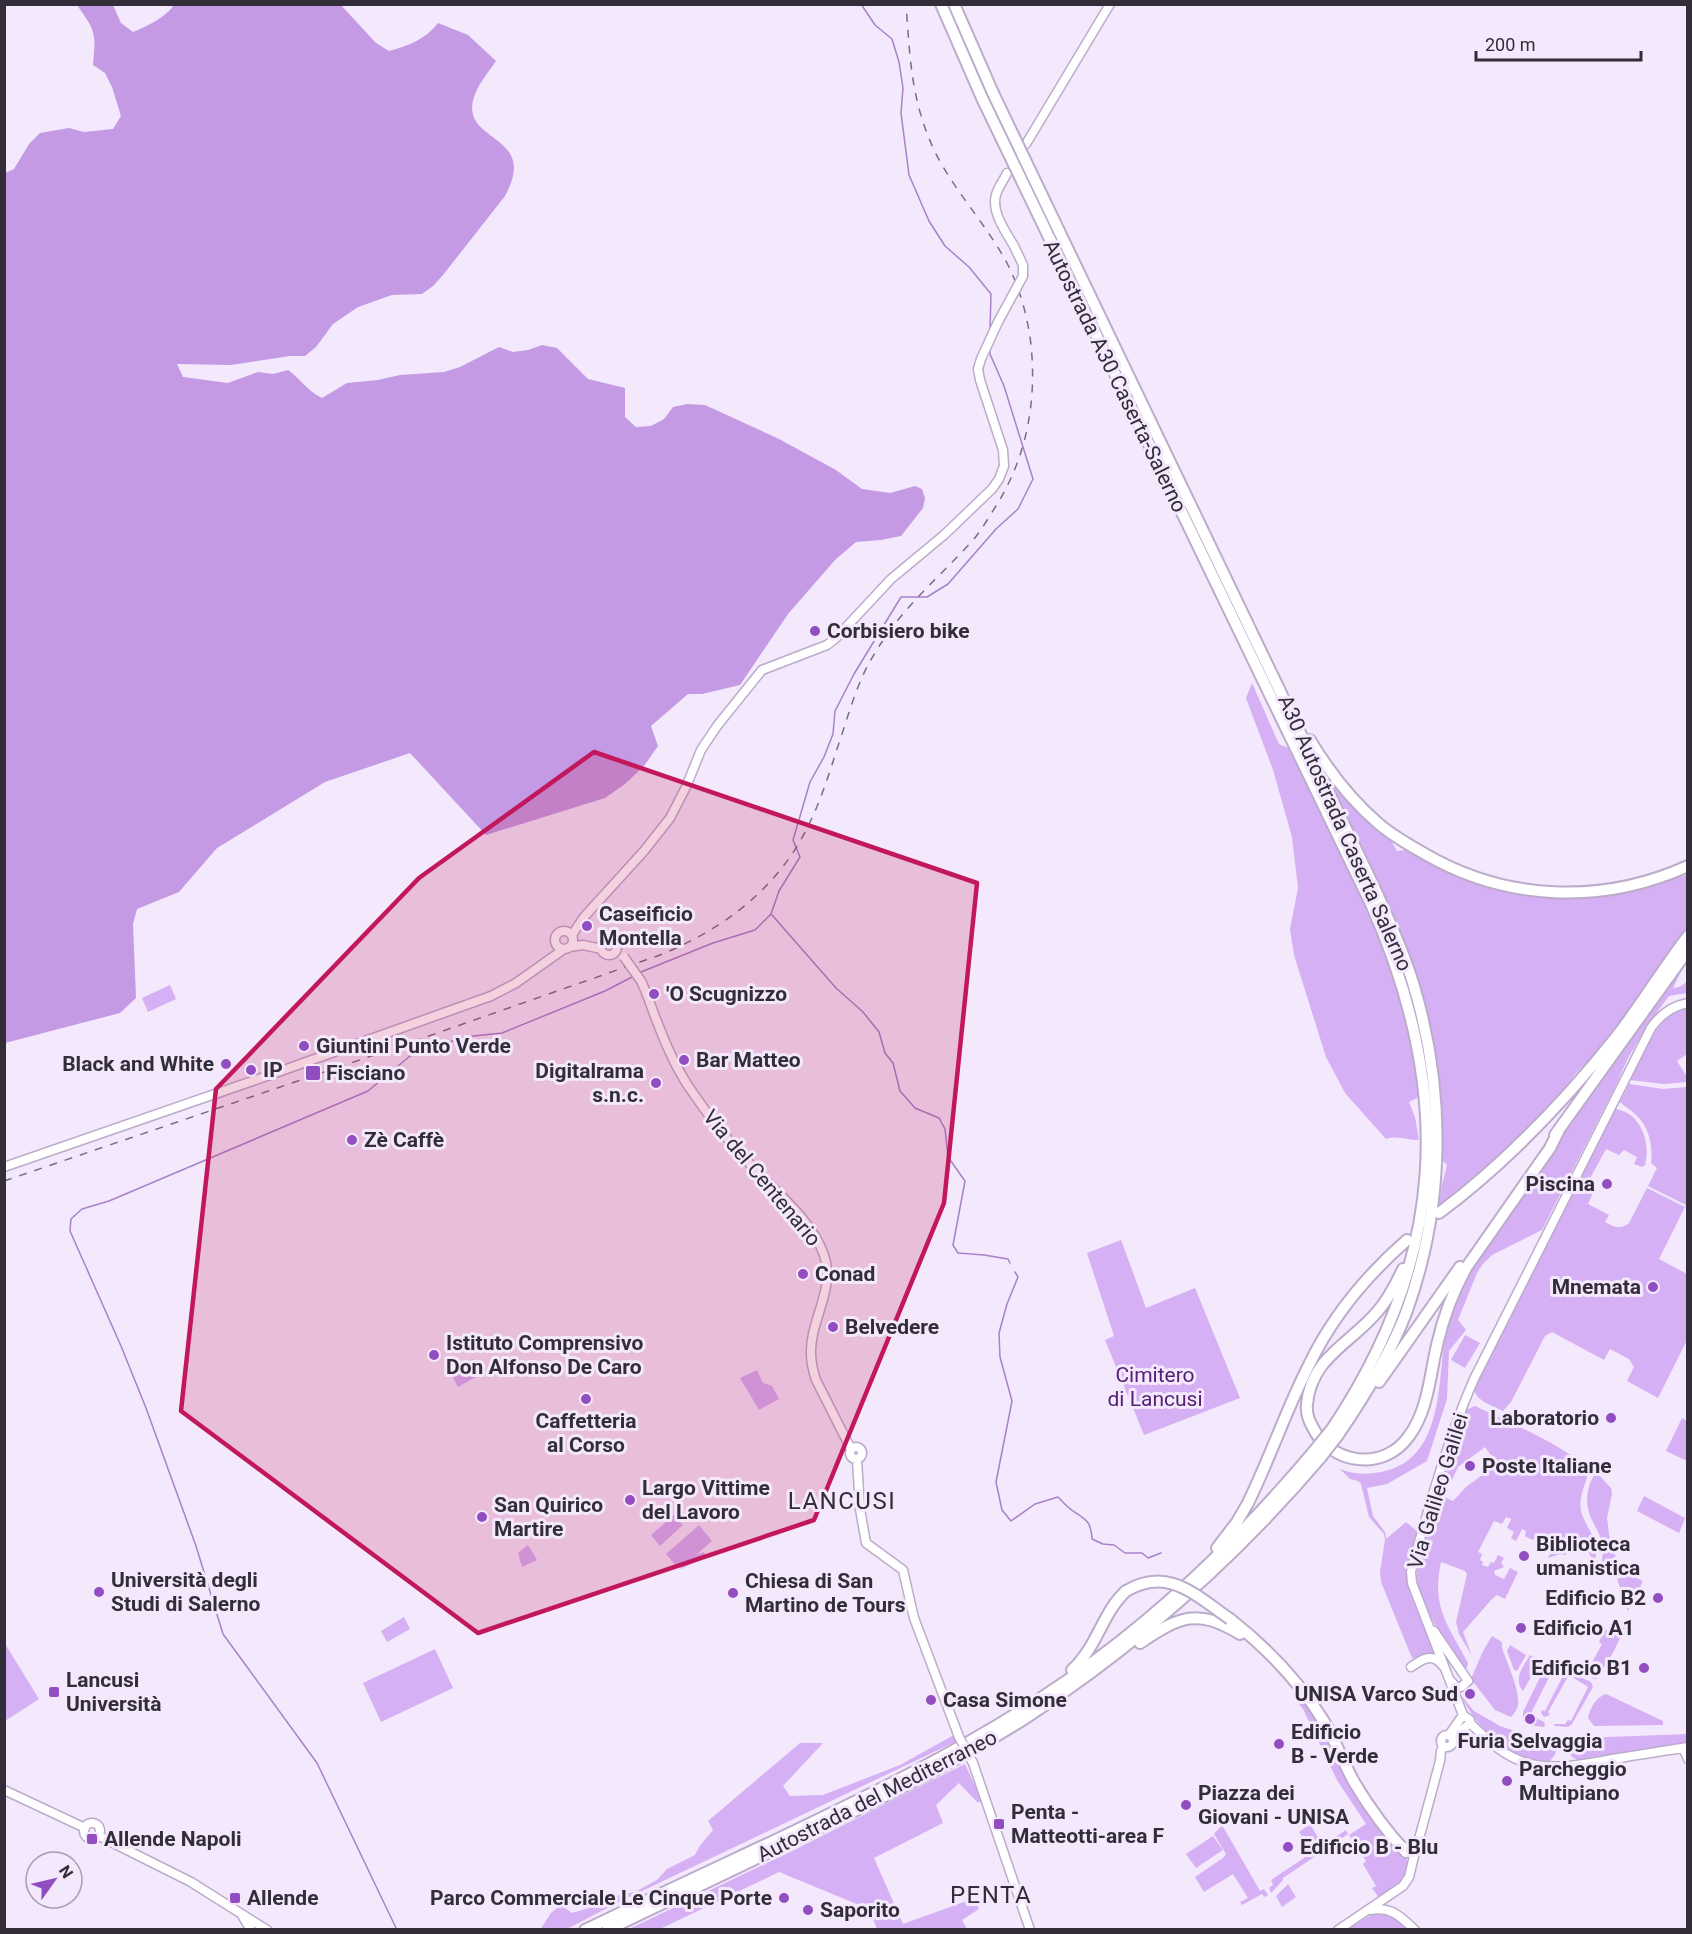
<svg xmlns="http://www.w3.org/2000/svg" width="1692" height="1934" font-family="Roboto,sans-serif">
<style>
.green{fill:#d5b0f4}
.forest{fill:#c39ae3}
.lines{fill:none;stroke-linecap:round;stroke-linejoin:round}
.stream{stroke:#a881c8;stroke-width:1.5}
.secondary-casing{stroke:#bcaccb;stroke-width:11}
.highway-casing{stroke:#bcaccb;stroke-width:14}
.secondary{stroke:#fff;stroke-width:8}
.highway{stroke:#fff;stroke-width:10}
.rail{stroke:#776f7e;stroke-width:1.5;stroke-dasharray:8 8;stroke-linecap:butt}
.secondary-bridge-casing{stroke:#bcaccb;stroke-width:11;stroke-linecap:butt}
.highway-bridge-casing{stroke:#bcaccb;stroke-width:14;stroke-linecap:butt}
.secondary-bridge{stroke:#fff;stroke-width:8}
.highway-bridge{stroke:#fff;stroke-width:10}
.marked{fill:#c2185b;fill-opacity:0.2;stroke:#c2185b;stroke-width:4.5;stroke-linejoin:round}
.poi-dot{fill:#924dc1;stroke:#f3e8fc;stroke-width:2}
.labels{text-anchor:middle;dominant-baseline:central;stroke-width:6;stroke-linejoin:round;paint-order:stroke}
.street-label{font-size:21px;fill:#332c39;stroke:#f3e8fc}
.poi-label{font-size:21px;font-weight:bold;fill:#332c39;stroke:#f3e8fc;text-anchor:start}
.park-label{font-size:21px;fill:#552176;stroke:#f3e8fc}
.quarter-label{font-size:24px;letter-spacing:1.5px;fill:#332c39;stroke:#f3e8fc}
</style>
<rect width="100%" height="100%" fill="#f3e8fc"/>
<path class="green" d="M1252 683 1279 744 1288 748C1342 856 1410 974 1419 1097L1409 1102 1415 1117 1419 1140C1407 1140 1397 1135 1386 1139L1345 1093 1326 1057 1294 955 1290 929 1298 888 1292 837 1273 770 1246 698Z
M1327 773 1389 837 1397 851 1406 850 1446 871 1479 885 1531 896 1571 898 1617 894 1687 875V931L1608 1040 1575 1074 1554 1103 1521 1137 1450 1199 1439 1205 1442 1185 1447 1165 1443 1161C1442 1107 1439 1055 1425 1003 1404 925 1361 850 1326 777Z
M1686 961 1673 988 1679 987 1687 982V993L1669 996 1647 1026 1628 1058 1616 1085 1542 1230 1492 1255 1482 1265 1477 1273 1458 1320 1466 1330 1449 1351 1447 1399 1427 1461 1387 1484 1367 1488 1373 1516 1385 1532 1386 1539 1406 1522 1418 1532C1414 1546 1406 1563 1407 1577 1409 1603 1430 1631 1436 1656L1412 1658 1381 1582 1380 1572 1385 1540 1384 1534 1369 1517 1361 1484 1358 1481 1350 1479 1340 1469C1356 1475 1368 1475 1385 1471 1449 1456 1436 1368 1448 1320 1452 1305 1459 1292 1466 1278L1569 1120 1675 974Z
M170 985 176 999 148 1012 142 998Z
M1687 1008V1054L1677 1061 1687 1077V1082L1664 1084 1630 1080C1644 1054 1655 1015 1687 1008Z
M1629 1084 1663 1089 1687 1087 1688 1202 1686 1205 1648 1186 1657 1168 1651 1163C1653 1145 1649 1126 1635 1114 1630 1109 1624 1106 1620 1102Z
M1615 1109C1641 1112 1651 1143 1645 1165L1642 1167 1634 1164 1637 1157 1624 1150 1619 1155 1606 1149 1587 1184 1595 1188 1588 1204 1609 1215 1605 1222C1614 1227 1620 1230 1629 1223L1647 1188 1685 1207 1659 1259 1687 1274V1340L1658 1398 1627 1381 1634 1367 1629 1359 1610 1349 1604 1360 1552 1332 1545 1336 1511 1402 1503 1411C1493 1406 1478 1402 1474 1390Z
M1121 1240 1146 1308 1195 1288 1240 1398 1144 1435 1105 1340 1114 1336 1087 1253Z
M1465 1335 1480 1343 1465 1368 1451 1360Z
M473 1359 481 1374 458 1387 450 1372Z
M757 1370 763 1383 772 1386 779 1399 759 1410 740 1378Z
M1475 1406C1514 1425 1556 1441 1589 1469 1587 1482 1578 1496 1581 1511 1585 1528 1603 1543 1594 1561L1588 1552 1576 1549 1565 1555 1560 1554 1548 1558 1552 1550 1549 1548 1550 1546 1543 1542 1542 1544 1538 1542 1540 1538 1537 1537 1532 1540 1525 1536 1526 1531 1522 1529 1516 1541 1511 1538 1514 1532 1507 1528 1511 1519 1506 1517 1502 1524 1494 1521 1478 1552 1482 1554 1480 1560 1483 1562 1482 1565 1488 1567 1491 1562 1494 1563 1498 1555 1504 1558 1501 1563 1504 1567 1494 1571 1495 1575 1504 1579 1510 1568 1518 1572 1505 1599 1497 1595 1492 1599 1463 1632 1472 1656 1459 1634 1456 1622 1467 1574 1465 1571 1441 1562C1431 1607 1448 1625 1468 1663L1467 1668H1465C1448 1650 1415 1597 1417 1572 1419 1550 1429 1526 1436 1504L1444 1497 1453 1501 1466 1487 1497 1464 1485 1447 1458 1467 1452 1480 1446 1485 1442 1484 1466 1410Z
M1682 1418 1687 1421V1461L1666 1451Z
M1596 1472 1611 1488 1612 1494 1607 1518 1610 1541 1621 1572 1612 1575 1601 1569C1602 1559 1604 1550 1601 1540 1599 1532 1594 1525 1591 1518 1584 1503 1587 1485 1596 1472Z
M1644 1496 1685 1518 1679 1533 1637 1511Z
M674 1515 683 1525 660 1546 651 1535Z
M699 1525 712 1541 696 1555 704 1552 706 1557 681 1569 679 1565 676 1566 666 1554Z
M528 1545 537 1560 522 1567 518 1553Z
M1630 1575 1643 1581 1628 1611 1617 1579Z
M404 1617 410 1629 387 1642 381 1631Z
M1625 1627 1614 1651 1599 1676 1596 1679 1592 1678 1589 1668 1602 1644 1599 1642 1605 1629 1609 1631Z
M1492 1636 1502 1642V1648C1507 1663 1520 1690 1518 1705 1517 1710 1514 1714 1511 1717L1495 1710 1471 1679 1483 1651Z
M4 1642 39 1699 5 1721H4Z
M1510 1645 1526 1655 1517 1671 1514 1670 1507 1651Z
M435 1649 453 1688 381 1722 363 1683Z
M1530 1655 1540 1661 1523 1691C1513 1679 1523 1667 1530 1655Z
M1551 1659 1557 1662 1530 1715 1544 1722 1545 1726 1543 1727 1526 1724 1523 1721V1712L1548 1661Z
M1563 1669 1591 1682 1593 1687 1572 1724 1568 1727 1555 1726 1554 1724H1565L1568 1720 1571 1721 1588 1687 1569 1675 1548 1712 1550 1715 1544 1717 1541 1713 1542 1710 1545 1711 1564 1674 1561 1671Z
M1302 1694 1406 1857C1413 1879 1395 1887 1379 1898L1372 1888 1376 1886 1363 1864 1366 1861 1349 1835 1366 1824 1337 1780 1303 1709 1294 1698Z
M1460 1694 1474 1711 1500 1726 1526 1735 1558 1739 1559 1744 1554 1756 1548 1763C1506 1760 1478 1729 1460 1694Z
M1606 1694 1663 1721V1725L1594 1726 1588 1718C1590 1708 1596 1697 1606 1694Z
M1687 1734V1742L1578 1760 1572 1757 1568 1752 1573 1743 1582 1738Z
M954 1735 957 1741 619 1902 567 1929 540 1930 551 1913 561 1905 572 1913 605 1903 615 1896 635 1892 657 1880 667 1869 695 1855 699 1847 713 1830 708 1821 800 1743H823L783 1786 790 1796 823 1795 900 1765Z
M965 1764 983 1803 977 1802 959 1783 936 1805 943 1823 874 1858 903 1924 975 1898 979 1909 962 1920 967 1929H877L869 1909 779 1872 660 1929 627 1930 794 1850Z
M1310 1824 1319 1839 1309 1846 1299 1832Z
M1222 1825 1260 1891 1264 1889 1268 1895 1265 1897 1262 1894 1242 1905 1240 1902 1248 1898 1233 1874 1204 1892 1195 1877 1223 1858 1226 1854 1214 1834Z
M1346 1830 1348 1834 1283 1878V1880L1271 1893 1269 1888 1273 1885 1271 1880Z
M1213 1836 1223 1850 1196 1868 1186 1854Z
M1288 1884 1296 1897 1282 1907 1276 1896Z
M1379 1912 1394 1915 1409 1930H1347L1371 1915Z"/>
<path class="forest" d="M340 4 376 43 389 51C408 46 426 39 438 23L468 35 496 61C488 73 478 84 474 97 459 144 540 132 505 196L443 275 433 286 422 294 392 295 358 307 333 324 316 347 305 356H290L231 365 177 364 183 377 228 383 258 372 273 374 288 370C302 380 306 390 322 398L347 383 378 380 400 375 444 372 460 367 499 347 513 352 528 350 542 345 557 348 588 379 625 388V417L636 427 651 426 664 419 673 407 687 404 705 405 779 439 836 470 862 489 890 493 915 486 922 489 925 498 923 508 901 536 881 540 856 542 835 560 788 614 740 685 702 694H688L651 726 658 746 644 766 625 784 605 798 486 835 410 753 325 782 217 848 179 892 137 909 133 924 136 998 120 1013 5 1043V173L14 169 29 144 40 133 69 128 84 132 113 129 121 116 112 87 105 73 93 65C96 32 96 32 77 5H113L121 23 133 32C147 26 165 18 174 5Z"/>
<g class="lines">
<path class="stream" d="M861 4 875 25 892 39 899 62 903 88 901 113 909 175 929 221 945 246 969 267 991 294 990 330
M772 915 836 988 863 1012 879 1032 885 1053 893 1063 900 1091 915 1108 939 1118 945 1129 948 1157 965 1181 953 1245 958 1253 984 1255 1008 1259 1010 1263
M641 972 713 943 755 930 771 914 779 891 800 857 793 840 810 782 824 757 833 734 835 711 854 674 901 597H927L948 584 996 529 1018 509 1033 479 1004 386 990 354V347
M1015 1272 1018 1277 1007 1304 999 1333 1000 1357 1012 1401 996 1482 1002 1510 1011 1521 1035 1504 1058 1497C1063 1502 1067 1507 1073 1511 1087 1520 1091 1522 1092 1539L1103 1544 1114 1545 1125 1553H1142L1148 1558 1161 1553
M397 1930 317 1763 223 1634 196 1546 146 1408 121 1346 70 1231 71 1219 82 1209 109 1201 368 1091 410 1056 464 1037 502 1033 605 991 634 976"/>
<g class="secondary-casing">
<path id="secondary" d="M1026 144 1110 4
M1007 173C1004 180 998 187 996 195 991 212 1006 232 1014 246
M555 940a9 9 0 1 1 18 0a9 9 0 1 1-18 0Z
M572 935 584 917 644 851 670 818 686 787 701 750 717 726 762 670 827 645 836 638 891 579 944 535 992 489 999 479 1004 466 1003 450 980 380 978 369
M601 947a8 8 0 1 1 16 0a8 8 0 1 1-16 0Z
M569 947 583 945 601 949
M641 981C648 995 652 1010 658 1024 667 1048 678 1072 693 1093 710 1118 729 1142 750 1164 775 1192 811 1218 824 1255 836 1289 810 1320 811 1353 811 1362 813 1371 816 1380L851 1449
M4 1167 267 1076 491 996 516 983 564 949
M850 1453a6 6 0 1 1 12 0a6 6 0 1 1-12 0Z
M857 1459 860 1509 866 1543 903 1570 914 1618 959 1737
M1434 1631 1468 1681 1461 1687H1456L1451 1681
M1411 1667C1422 1659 1433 1652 1443 1666
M1463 1715 1412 1583 1411 1572 1413 1563C1431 1501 1448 1438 1474 1379L1651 1028C1660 1015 1672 1006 1688 1003
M1469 1724 1472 1725C1488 1740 1502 1755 1524 1762 1555 1772 1588 1763 1619 1758 1642 1754 1665 1751 1688 1747
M1441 1741a6 6 0 1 1 12 0a6 6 0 1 1-12 0Z
M1449 1735 1463 1715 1470 1720 1469 1724 1459 1732 1454 1741
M1683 1748 1688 1759
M973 1763 1030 1930
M4 1790 85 1828
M84 1831a8 8 0 1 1 16 0a8 8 0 1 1-16 0Z
M99 1836 191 1882 267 1930
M1415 1846 1419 1839 1440 1761 1441 1751 1443 1746
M1371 1910C1391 1906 1401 1917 1415 1930
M243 1917 251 1930
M1338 1930 1403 1886 1409 1877 1415 1852"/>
</g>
<g class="highway-casing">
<path id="highway" d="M941 4 982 98
M954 4 993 93
M1059 231 1374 887C1388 918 1403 950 1413 983 1446 1091 1445 1206 1406 1313 1389 1357 1364 1397 1338 1435
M1047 233 1371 904C1454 1091 1447 1257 1332 1429
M1310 740C1328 770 1352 801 1379 824 1393 836 1409 845 1425 854 1506 901 1602 905 1688 866
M1555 1135 1688 950
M1439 1213C1506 1163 1564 1102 1616 1037 1642 1004 1663 968 1688 936
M1403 1269C1396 1284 1388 1300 1377 1312 1350 1344 1311 1358 1307 1404 1306 1412 1308 1419 1312 1426 1330 1465 1384 1472 1409 1436 1429 1409 1430 1372 1438 1341 1444 1315 1453 1292 1466 1268L1550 1148 1559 1130
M1379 1382 1460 1267
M1217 1548 1237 1522 1248 1503C1270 1458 1286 1410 1309 1365 1332 1317 1367 1275 1407 1240
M1230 1619C1267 1648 1298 1680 1323 1720 1335 1740 1343 1762 1354 1782 1369 1807 1386 1831 1406 1852
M1140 1643C1180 1616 1197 1608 1240 1634
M1072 1670C1098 1646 1102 1613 1126 1591
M585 1930C649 1899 714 1869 778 1839 868 1796 957 1753 1041 1698 1145 1631 1236 1544 1315 1450
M607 1930C673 1898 740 1866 807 1834 882 1798 957 1762 1027 1717 1137 1645 1236 1557 1321 1457"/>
</g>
<use href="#secondary" class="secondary"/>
<use href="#highway" class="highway"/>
<path class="rail" d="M4 1181 383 1052 660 955C726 928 781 886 811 820 822 797 830 771 838 746 849 714 857 681 875 653 902 607 939 578 974 539 982 529 989 517 996 506 1026 458 1037 403 1031 345 1028 318 1020 289 1008 265 987 225 955 192 935 152 911 101 910 59 906 4"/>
<g class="secondary-bridge-casing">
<path id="secondary-bridge" d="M978 369 981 359 998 322 1023 276V265L1014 246
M624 957 641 981
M959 1737 973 1763"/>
</g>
<g class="highway-bridge-casing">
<path id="highway-bridge" d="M993 93 1059 231
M982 98 1047 233
M1315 1450 1332 1429
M1321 1457 1338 1435
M1126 1591C1168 1566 1195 1595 1230 1619"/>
</g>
<use href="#secondary-bridge" class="secondary-bridge"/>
<use href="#highway-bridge" class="highway-bridge"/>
</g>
<path class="marked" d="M594 752 977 883 944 1203 814 1520 478 1633 181 1411 216 1089 419 878Z"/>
<g class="poi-dot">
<circle cx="815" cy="631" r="6"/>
<circle cx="587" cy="926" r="6"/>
<circle cx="654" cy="994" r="6"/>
<circle cx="304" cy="1046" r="6"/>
<circle cx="684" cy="1060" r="6"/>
<circle cx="226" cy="1064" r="6"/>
<circle cx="251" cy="1070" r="6"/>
<rect x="305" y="1065" width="16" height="16" rx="3"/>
<circle cx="656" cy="1083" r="6"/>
<circle cx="352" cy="1140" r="6"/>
<circle cx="1607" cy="1184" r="6"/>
<circle cx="803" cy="1274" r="6"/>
<circle cx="1653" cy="1287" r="6"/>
<circle cx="833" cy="1327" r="6"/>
<circle cx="434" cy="1355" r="6"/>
<circle cx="586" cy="1399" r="6"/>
<circle cx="1611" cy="1418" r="6"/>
<circle cx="1470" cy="1466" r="6"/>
<circle cx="630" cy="1500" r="6"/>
<circle cx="482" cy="1517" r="6"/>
<circle cx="1524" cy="1556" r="6"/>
<circle cx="99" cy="1592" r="6"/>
<circle cx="733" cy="1593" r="6"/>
<circle cx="1658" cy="1598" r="6"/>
<circle cx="1521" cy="1628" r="6"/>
<circle cx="1644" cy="1668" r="6"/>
<rect x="48" y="1686" width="12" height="12" rx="3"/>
<circle cx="1470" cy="1694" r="6"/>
<circle cx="931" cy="1700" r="6"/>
<circle cx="1530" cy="1719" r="6"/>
<circle cx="1279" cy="1744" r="6"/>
<circle cx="1507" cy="1781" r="6"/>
<circle cx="1186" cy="1805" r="6"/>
<rect x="993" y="1818" width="12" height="12" rx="3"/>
<rect x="86" y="1833" width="12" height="12" rx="3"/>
<circle cx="1288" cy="1847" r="6"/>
<rect x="229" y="1892" width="12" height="12" rx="3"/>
<circle cx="784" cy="1898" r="6"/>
<circle cx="808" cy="1910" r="6"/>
</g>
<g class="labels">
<g class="street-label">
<text transform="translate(1115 376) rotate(64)">Autostrada A30 Caserta-Salerno</text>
<text transform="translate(1345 833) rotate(66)">A30 Autostrada Caserta Salerno</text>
<text transform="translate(762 1178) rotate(50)">Via del Centenario</text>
<text transform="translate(1438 1491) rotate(-73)">Via Galileo Galilei</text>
<text transform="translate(877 1796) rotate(-27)">Autostrada del Mediterraneo</text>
</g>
<g class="poi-label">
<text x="827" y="631">Corbisiero bike</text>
<text x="599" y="914">Caseificio<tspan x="599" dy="24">Montella</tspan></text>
<text x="666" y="994">'O Scugnizzo</text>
<text x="316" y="1046">Giuntini Punto Verde</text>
<text x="696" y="1060">Bar Matteo</text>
<text x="214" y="1064" text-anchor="end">Black and White</text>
<text x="263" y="1070">IP</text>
<text x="644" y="1071" text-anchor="end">Digitalrama<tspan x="644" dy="24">s.n.c.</tspan></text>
<text x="326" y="1073">Fisciano</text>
<text x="364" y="1140">Zè Caffè</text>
<text x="1595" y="1184" text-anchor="end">Piscina</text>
<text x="815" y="1274">Conad</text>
<text x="1641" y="1287" text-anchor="end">Mnemata</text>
<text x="845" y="1327">Belvedere</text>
<text x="446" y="1343">Istituto Comprensivo<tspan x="446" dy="24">Don Alfonso De Caro</tspan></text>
<text x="1599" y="1418" text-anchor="end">Laboratorio</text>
<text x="586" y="1421" text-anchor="middle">Caffetteria<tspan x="586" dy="24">al Corso</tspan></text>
<text x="1482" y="1466">Poste Italiane</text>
<text x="642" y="1488">Largo Vittime<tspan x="642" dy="24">del Lavoro</tspan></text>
<text x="494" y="1505">San Quirico<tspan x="494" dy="24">Martire</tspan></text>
<text x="1536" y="1544">Biblioteca<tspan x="1536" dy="24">umanistica</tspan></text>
<text x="111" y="1580">Università degli<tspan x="111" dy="24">Studi di Salerno</tspan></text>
<text x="745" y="1581">Chiesa di San<tspan x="745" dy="24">Martino de Tours</tspan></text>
<text x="1646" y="1598" text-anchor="end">Edificio B2</text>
<text x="1533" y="1628">Edificio A1</text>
<text x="1632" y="1668" text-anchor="end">Edificio B1</text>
<text x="66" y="1680">Lancusi<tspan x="66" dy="24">Università</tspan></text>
<text x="1458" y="1694" text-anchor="end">UNISA Varco Sud</text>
<text x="943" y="1700">Casa Simone</text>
<text x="1291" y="1732">Edificio<tspan x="1291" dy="24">B - Verde</tspan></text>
<text x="1530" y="1741" text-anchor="middle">Furia Selvaggia</text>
<text x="1519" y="1769">Parcheggio<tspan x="1519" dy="24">Multipiano</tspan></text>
<text x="1198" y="1793">Piazza dei<tspan x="1198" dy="24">Giovani - UNISA</tspan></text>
<text x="1011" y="1812">Penta -<tspan x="1011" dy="24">Matteotti-area F</tspan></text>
<text x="104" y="1839">Allende Napoli</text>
<text x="1300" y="1847">Edificio B - Blu</text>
<text x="247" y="1898">Allende</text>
<text x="772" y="1898" text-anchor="end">Parco Commerciale Le Cinque Porte</text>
<text x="820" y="1910">Saporito</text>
</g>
<g class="park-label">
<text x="1155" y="1375">Cimitero<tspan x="1155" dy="24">di Lancusi</tspan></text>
</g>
<g class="quarter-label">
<text x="842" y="1501">LANCUSI</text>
<text x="991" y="1895">PENTA</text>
</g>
</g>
<rect width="1692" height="1934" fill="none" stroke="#332c39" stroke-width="12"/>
<g transform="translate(54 1880) rotate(56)"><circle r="28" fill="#f3e8fc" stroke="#a69dae" stroke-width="1.5"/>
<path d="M0-4.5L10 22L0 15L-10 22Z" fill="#924dc1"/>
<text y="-9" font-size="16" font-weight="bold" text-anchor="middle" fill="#332c39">N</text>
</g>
<path d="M1476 51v9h165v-9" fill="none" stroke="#332c39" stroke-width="3"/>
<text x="1485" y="51" font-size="18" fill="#332c39" stroke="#f3e8fc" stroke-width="4.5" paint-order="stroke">200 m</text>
</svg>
